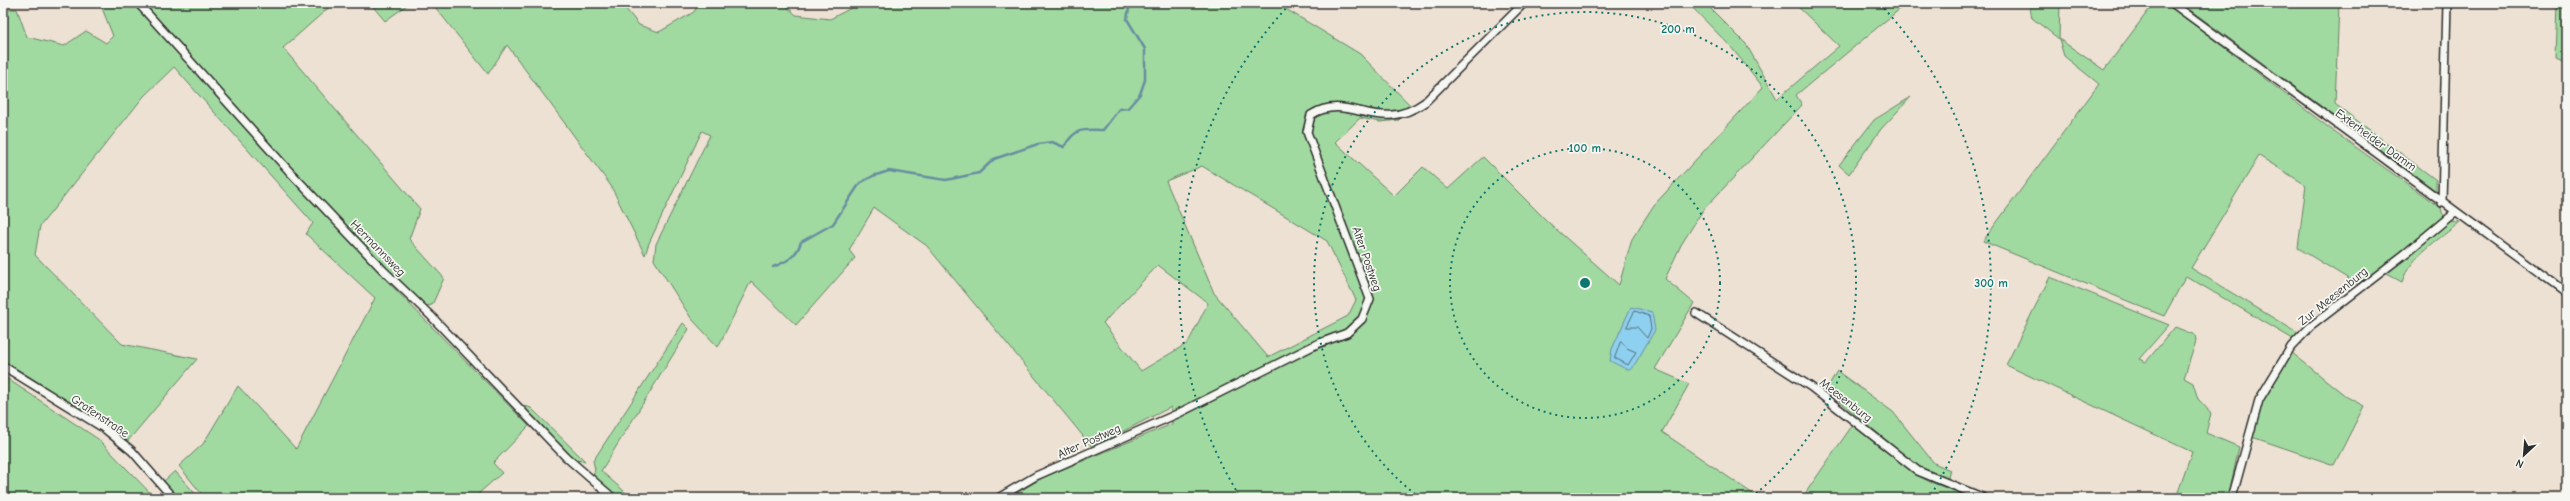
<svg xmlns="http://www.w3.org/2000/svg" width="2570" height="501" font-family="'Comic Neue',sans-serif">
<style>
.green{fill:#a1daa0;stroke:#668266;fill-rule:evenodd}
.water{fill:#8ed0ef;stroke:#668ea1}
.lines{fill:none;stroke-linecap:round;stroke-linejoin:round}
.shore{stroke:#536d79;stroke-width:1}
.stream{stroke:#668ea1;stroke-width:2.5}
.street-casing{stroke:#2b2b2b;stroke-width:10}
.street{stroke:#f6f6f2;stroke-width:7}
.ring{fill:none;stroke:#0f766e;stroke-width:2;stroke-dasharray:2 4}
.labels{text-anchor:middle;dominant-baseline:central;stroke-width:3.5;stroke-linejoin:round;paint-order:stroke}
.street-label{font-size:12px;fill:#2b2b2b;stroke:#f6f6f2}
.centre{fill:#0f766e;stroke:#f6f6f2;stroke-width:2}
.ring-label{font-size:12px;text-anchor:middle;font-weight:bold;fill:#0f766e;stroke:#f6f6f2;stroke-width:3.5;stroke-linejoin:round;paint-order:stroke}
</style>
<rect width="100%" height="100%" fill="#ede1d3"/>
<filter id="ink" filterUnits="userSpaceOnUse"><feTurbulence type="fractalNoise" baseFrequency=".025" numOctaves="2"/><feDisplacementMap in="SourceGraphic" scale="8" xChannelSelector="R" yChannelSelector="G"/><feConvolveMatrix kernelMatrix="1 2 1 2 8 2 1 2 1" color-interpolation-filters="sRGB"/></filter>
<g filter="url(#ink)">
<path class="green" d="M100 3H334L283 48 420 209 409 239 444 278 432 305 426 306 388 270 384 278 529 426 493 463 502 473 479 493 483 498H205L179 466 203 444 238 386 296 449 375 298 306 234 313 223 174 67 144 96 40 226 35 255 122 344 197 359 127 442 104 424 3 360V9H17L27 37 64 46 86 31 106 43 113 36Z
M370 3H410L385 21Z
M432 3H621L639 25 659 32 694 12 699 3H783L796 15 830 19 853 7 852 3H1276L1360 54 1412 107 1399 120 1380 122 1360 118 1335 142 1394 196 1423 167 1448 189 1483 157 1548 222 1619 285 1632 239 1654 205 1763 87 1731 47 1688 3H1705L1746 44 1777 99 1839 46 1794 3H1907L1796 95 1802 105 1703 210 1681 245 1665 279 1694 303 1655 369 1689 384 1662 432 1759 498H1008L1044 477 1172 424 1171 407 1092 447 927 246 874 208 849 250 855 258 796 325 751 281 718 347 691 318 654 260 656 244 710 135 702 131 649 243 645 255 611 186 507 45 488 74ZM1202 166 1327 241 1356 300 1348 316 1268 357 1214 293 1166 181ZM1158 265 1208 303 1188 343 1141 371 1103 323Z
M2029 3H2060L2059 39 2104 70 2154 3H2166L2336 133 2441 208 2443 216 2385 265 2357 284 2298 248 2306 185 2259 156 2191 268 2298 333 2293 339 2186 276 2164 316 1992 245 1983 241 2099 84 2064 56 2059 39 2032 18Z
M2181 3H2339L2335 104 2436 180V191Z
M2558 3H2567V62L2556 57Z
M1911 97 1881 129 1849 174 1839 165 1874 120Z
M2449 221 2460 222C2439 240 2411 255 2402 282L2385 273Z
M2050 277 2169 325 2139 359 2146 362 2175 327 2195 335 2196 341 2184 378 2193 383 2198 399 2211 413 2206 433 2239 447 2228 498H2176L2192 452 2006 365Z
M683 323 689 329 601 471 632 498H617L593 477 595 469 593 461Z
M2291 352 2347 397 2364 406 2334 465 2252 437 2262 402Z
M1837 371 1893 412 1934 463 1950 470 1947 481 1923 471 1826 390Z
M3 376 98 439 155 498H3Z
M519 404 531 408 585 461 573 460Z
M1854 423 1915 474 1930 482 1974 498H1802Z
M175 471 199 498H177L164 481Z"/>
<path class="water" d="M1631 307 1652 312 1655 330 1632 369 1628 370 1610 361 1612 349Z"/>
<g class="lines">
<path class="shore" d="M1635 311 1649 316 1651 329 1647 338 1637 327H1627Z
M1621 341 1627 348 1636 352 1628 365 1615 358Z"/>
<path class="stream" d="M773 267C788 261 796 257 801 242L833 224 860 183 873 176 889 171 946 180 979 173 994 159 1038 144 1052 142 1064 147C1075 128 1082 129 1103 130L1119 109 1128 108 1140 94 1145 80V49L1127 19 1130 3"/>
<g class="street-casing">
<path id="street" d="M138 3 289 171 383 270 431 316 566 457 613 498
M2172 3 2567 293
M2442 203 2447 3
M1696 313 1811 387 1918 471 1984 498
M3 366 105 429 132 451 173 498
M998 498 1036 476 1177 414 1317 344 1347 333 1362 319 1370 299 1307 132 1311 115C1349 91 1378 136 1425 102L1524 3
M2232 498 2259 400 2291 347 2310 327 2406 253 2455 212"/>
</g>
<use href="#street" class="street"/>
</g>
</g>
<g class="ring">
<circle cx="1585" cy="283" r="135"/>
<path d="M1420 498A271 271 0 1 1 1750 498"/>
<path d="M1239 495A406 406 0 0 1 1290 4M1880 4A406 406 0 0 1 1931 495"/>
</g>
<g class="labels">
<g class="street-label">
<text transform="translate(2376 140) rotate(36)">Exterheider Damm</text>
<text transform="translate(378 248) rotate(46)">Hermannsweg</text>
<text transform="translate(1367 259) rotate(71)">Alter Postweg</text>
<text transform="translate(2333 296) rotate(-39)">Zur Meesenburg</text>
<text transform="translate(1846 400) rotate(38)">Meesenburg</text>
<text transform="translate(100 416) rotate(34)">Grafenstraße</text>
<text transform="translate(1089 441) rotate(-24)">Alter Postweg</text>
</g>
</g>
<circle cx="1585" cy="283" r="6" class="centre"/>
<g class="ring-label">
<text x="1678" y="33">200 m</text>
<text x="1585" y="152">100 m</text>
<text x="1991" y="287">300 m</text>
</g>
<rect width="2570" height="501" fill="none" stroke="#f6f6f2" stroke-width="16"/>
<rect x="8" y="8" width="2554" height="485" fill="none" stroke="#2b2b2b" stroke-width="1.5" filter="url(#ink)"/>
<g transform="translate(2524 455) rotate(206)" stroke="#f6f6f2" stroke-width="3" paint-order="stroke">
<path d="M0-3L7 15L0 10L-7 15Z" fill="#2b2b2b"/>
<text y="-6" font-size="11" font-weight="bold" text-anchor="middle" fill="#2b2b2b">N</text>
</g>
</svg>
